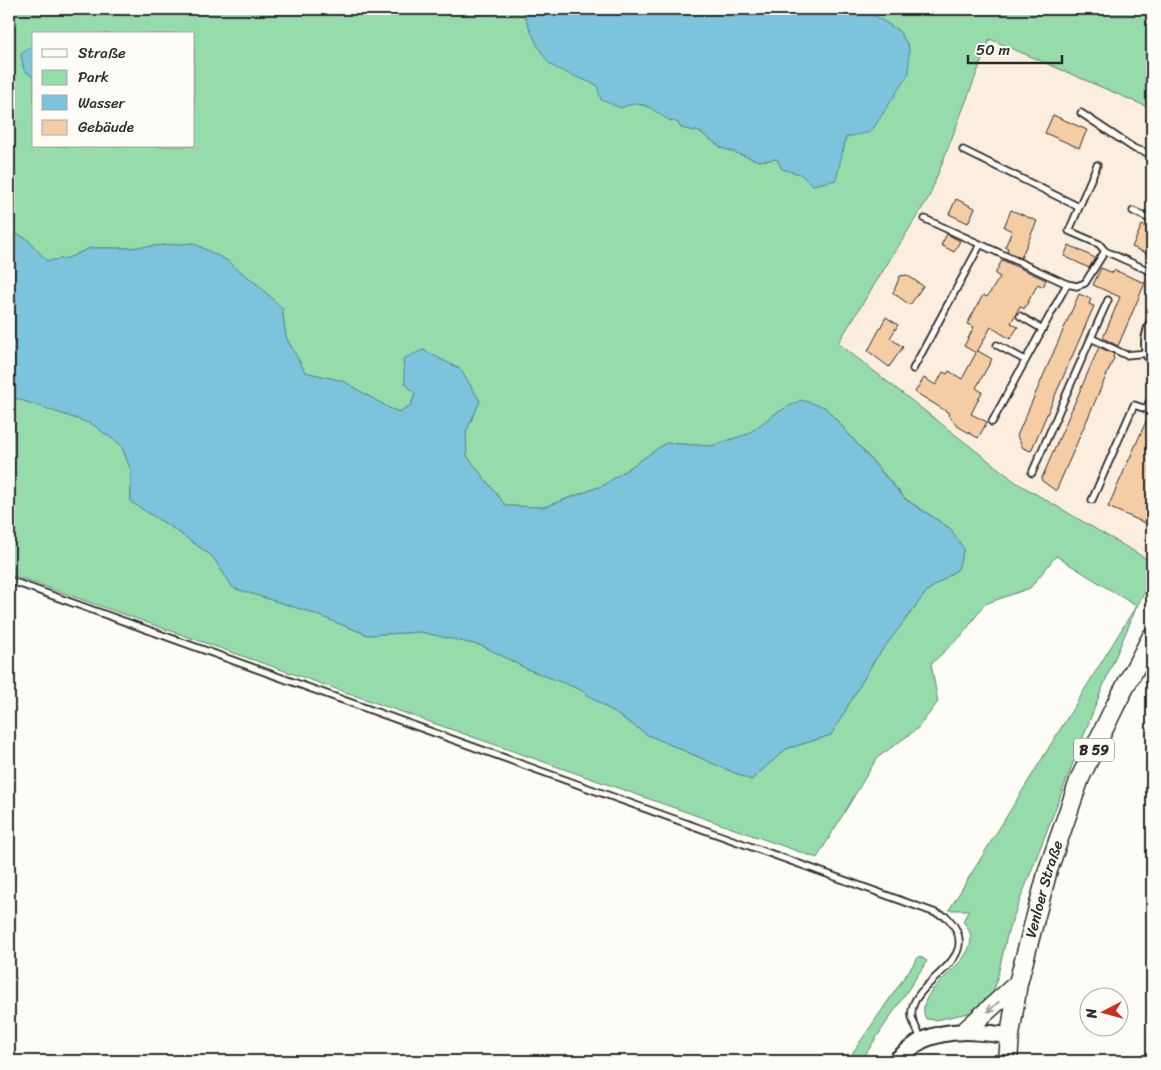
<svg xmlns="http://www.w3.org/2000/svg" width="1161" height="1070" font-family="Sriracha,sans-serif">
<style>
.built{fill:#fbeede}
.green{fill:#95dcaa;stroke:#60846a;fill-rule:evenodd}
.water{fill:#7bc4db;stroke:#5b8795}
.building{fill:#f5cda4;stroke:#2b2b2b}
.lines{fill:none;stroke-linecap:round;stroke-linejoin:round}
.service-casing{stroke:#2b2b2b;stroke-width:9}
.minor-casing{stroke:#2b2b2b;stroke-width:15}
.secondary-casing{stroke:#2b2b2b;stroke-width:19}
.primary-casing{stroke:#2b2b2b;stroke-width:21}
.service{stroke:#fdfcf7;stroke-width:5.5}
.minor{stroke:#fdfcf7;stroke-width:11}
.secondary{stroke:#fdfcf7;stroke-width:15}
.primary{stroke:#fdfcf7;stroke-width:18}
.oneway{stroke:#9e9e9b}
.labels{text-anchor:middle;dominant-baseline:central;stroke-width:5;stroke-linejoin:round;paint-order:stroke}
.shield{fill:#fdfcf7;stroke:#6a6a68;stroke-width:1}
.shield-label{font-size:14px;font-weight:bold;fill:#2b2b2b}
.street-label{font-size:15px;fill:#2b2b2b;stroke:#fdfcf7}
</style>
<rect width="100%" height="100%" fill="#fdfcf7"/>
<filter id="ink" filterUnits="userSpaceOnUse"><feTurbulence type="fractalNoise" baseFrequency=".02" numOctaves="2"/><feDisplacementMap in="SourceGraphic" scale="10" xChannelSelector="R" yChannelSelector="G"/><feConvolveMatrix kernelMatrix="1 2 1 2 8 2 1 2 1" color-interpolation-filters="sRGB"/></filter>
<g filter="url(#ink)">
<path class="built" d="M990 39 1152 109V562L1017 483 838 343 929 197Z"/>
<path class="green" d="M9 9H523L525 17 537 44 551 65 597 85 631 103 651 107 671 121H677L681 128 700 132 722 148 759 161 777 159 782 169 800 173 843 152 846 137 909 47 899 31 864 9H1152V109L990 39 929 197 838 343 1017 483 1152 562V580L1137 606 1101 691 1008 931 993 996 973 1012 936 1020 926 1019C911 989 972 968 971 938 971 932 966 926 963 921L969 910H949L1136 606 1056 556 1030 588 985 604 962 635 931 664 938 702 917 729 877 758 817 858 9 574V396L92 424 121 445 131 470V502L174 529 212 556 234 588 307 611 368 635 421 632 483 646 527 669 579 689 648 735 751 780 786 749 831 735 874 661 927 591 958 569 951 529 906 499 825 407 776 413 748 434 711 446 666 443 604 485 544 507 506 506 467 456 466 432 480 401 460 369 423 350 405 382 415 394 411 405 399 412 389 408 343 381 305 372 286 337 282 308 258 285 226 260 193 243 127 248H90L68 258 47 261 27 239 9 230ZM34 34H194V146H34V78L24 70 21 55 34 44Z
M919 956 927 961 861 1061H847Z"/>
<path class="water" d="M523 9H864L899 31 909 47V73L871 132 846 137 836 180 813 185 800 174 782 169 777 159 759 161 722 148 700 132 681 128 677 122C658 121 650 94 621 108L601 100 597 85C587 81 556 70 550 64 540 54 526 23 523 9Z
M34 44V78L24 70 21 54Z
M9 230 27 239 47 261 68 258 90 248H127L193 243 226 260 258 285 282 308 286 337 305 372 343 381 389 408 399 412 411 405 415 394 405 383 403 359 423 350 460 369 480 401 466 432 467 456 506 506 545 507 604 485 666 443 711 446 748 434 776 413 801 400 825 407 905 499 951 529 964 549 958 569 927 591 874 661 831 735 786 749 751 780 648 735 579 689 527 669 483 646 421 632 368 635 307 611 233 588 212 556 174 529 131 502V470L121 445 92 424 9 396Z"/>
<path class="building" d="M1053 115 1087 130 1079 148 1045 133Z
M956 199 975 208 968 223 949 214Z
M1011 210 1037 221 1021 258 1007 251 1008 248 1005 247 1012 231 1004 227Z
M1142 225 1152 229V256L1132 247Z
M947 234 960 241 954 252 941 245Z
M1069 245 1095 258 1089 268 1064 256Z
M1002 260 1046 280 1043 287 1038 284 1024 309 1020 306 1011 323 1018 327 1010 339 991 327 977 352 978 351 992 359 976 388 982 392 971 414 987 422 978 438 959 427 948 415 949 413 915 392 924 378 936 385 943 372 947 374 949 371 962 379 976 353 964 346 974 327 967 324 983 295 987 297 1000 277 995 274Z
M1101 268 1113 273 1114 270 1145 283 1118 346 1103 338 1120 297 1093 285Z
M907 275 923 286 910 305 893 293 900 276Z
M1079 294 1091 299 1089 304 1094 306 1031 451 1023 448 1017 436Z
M886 317 898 325 890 338 903 347 889 367 868 351Z
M1099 347 1114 354 1113 357 1114 358 1056 491 1041 480Z
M1152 408V526L1108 507Z"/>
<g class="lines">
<g class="service-casing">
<path id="service" d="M1081 113 1135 149 1152 154
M963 150 1079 207
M1097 165 1069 231 1099 244 1105 251
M1133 211 1152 220
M925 219 1067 284 1077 286 1085 283 1105 251 1152 272
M1020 316 1042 329
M1091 338 1108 300
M997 345 1025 360
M913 369 980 245
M992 422 1067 284
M1032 473 1091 338 1126 355 1148 353
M1092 500 1134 405 1146 409 1152 396
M9 580 947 917C990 962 906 980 912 1017 913 1024 919 1032 921 1039"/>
</g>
<g class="minor-casing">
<path id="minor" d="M1152 324C1147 337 1145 349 1152 361"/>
</g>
<g class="secondary-casing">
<path id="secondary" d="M895 1061C903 1055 913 1045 923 1040 952 1027 980 1032 1010 1036"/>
</g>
<g class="primary-casing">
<g id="primary">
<path d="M966 1030 1018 983"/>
<path id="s1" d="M1008 1061 1010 1036 1018 983 1048 870 1080 778 1116 704 1152 636"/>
</g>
</g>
<use href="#service" class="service"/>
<use href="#minor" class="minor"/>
<use href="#secondary" class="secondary"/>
<use href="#primary" class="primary"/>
</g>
<defs><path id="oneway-shaft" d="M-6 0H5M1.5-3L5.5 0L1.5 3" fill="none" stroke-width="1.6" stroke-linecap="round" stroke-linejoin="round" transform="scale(1.25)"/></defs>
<use class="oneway" href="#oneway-shaft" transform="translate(993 1007) rotate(138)"/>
</g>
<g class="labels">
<rect class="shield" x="1074" y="738.5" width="40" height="23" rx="4"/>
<g class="shield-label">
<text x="1094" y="750">B 59</text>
</g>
<g class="street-label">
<text stroke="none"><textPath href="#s1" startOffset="176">Venloer Straße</textPath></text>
</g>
</g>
<rect width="1161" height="1070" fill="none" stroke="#fdfcf7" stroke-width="30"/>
<rect x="15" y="15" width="1131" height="1040" fill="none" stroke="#2b2b2b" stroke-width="2" filter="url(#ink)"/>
<rect x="32" y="32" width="162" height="115" fill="#fdfcf7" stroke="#a9a8a5"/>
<rect x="42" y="49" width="25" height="8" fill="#fdfcf7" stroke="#a9a8a5"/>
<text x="78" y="58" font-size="15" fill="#2b2b2b">Straße</text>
<rect x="42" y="70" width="25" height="15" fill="#95dcaa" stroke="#a9a8a5"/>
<text x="78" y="82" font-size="15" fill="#2b2b2b">Park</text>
<rect x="42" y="95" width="25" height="15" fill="#7bc4db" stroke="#a9a8a5"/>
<text x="78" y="108" font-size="15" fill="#2b2b2b">Wasser</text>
<rect x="42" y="120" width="25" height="15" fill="#f5cda4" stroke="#a9a8a5"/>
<text x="78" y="132" font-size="15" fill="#2b2b2b">Gebäude</text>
<g transform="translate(1104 1012) rotate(264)"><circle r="24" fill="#fdfcf7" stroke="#a9a8a5"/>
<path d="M0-4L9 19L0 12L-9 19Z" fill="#c8321e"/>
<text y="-8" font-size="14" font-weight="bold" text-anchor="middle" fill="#2b2b2b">N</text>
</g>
<path d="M968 55v8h94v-8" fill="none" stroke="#2b2b2b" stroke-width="2.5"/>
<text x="976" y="55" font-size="15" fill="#2b2b2b" stroke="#fdfcf7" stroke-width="4" paint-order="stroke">50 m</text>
</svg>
